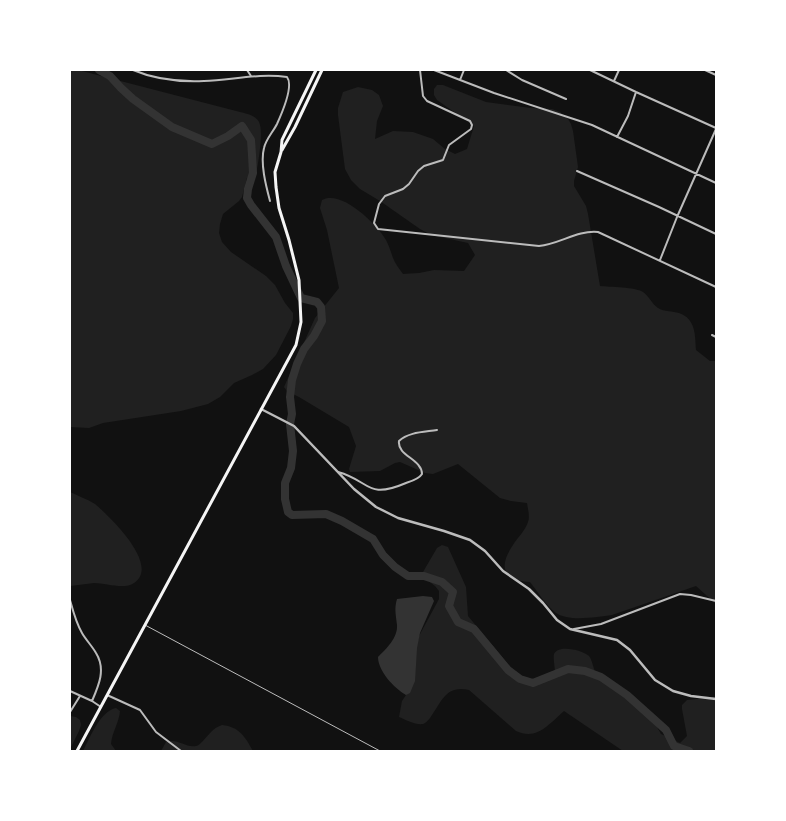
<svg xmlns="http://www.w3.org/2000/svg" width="786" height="821" font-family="'Public Sans',sans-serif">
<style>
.green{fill:#202020}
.water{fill:#333}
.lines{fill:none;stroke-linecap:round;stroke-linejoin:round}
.river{stroke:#333;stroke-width:8}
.service{stroke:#bcbcbc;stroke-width:1}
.minor{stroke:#bcbcbc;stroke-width:2}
.tertiary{stroke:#bcbcbc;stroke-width:2.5}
.primary{stroke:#f5f5f5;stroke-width:3}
</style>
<rect width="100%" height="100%" fill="#111"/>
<path class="green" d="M70 70H78L240 112C247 114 255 115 259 122 264 132 258 163 256 175L252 177 247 178 242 197 239 201 223 214 220 224 219 233 222 242 231 252 266 276 275 285 285 303 293 313V319L291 326 276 355 263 369 252 375 234 383 220 397 208 404 181 411 103 423 89 428 70 427Z
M437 85H443L486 102 531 108 552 109 560 112 568 119 571 124 573 131 578 167 574 181V186L586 206 588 214 600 286C610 287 635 287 643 292 649 296 652 304 658 308 664 312 673 311 679 313 696 319 695 335 696 350L710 361H716V604L696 586 612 615C597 617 569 622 556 613 546 606 538 592 530 582 503 581 498 567 513 545 518 537 525 531 528 522 530 517 528 509 527 503L511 501 500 498 458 464 433 474 425 473 400 462 395 463 380 471 350 472 349 469 356 446 349 427 299 397 287 391 284 387 315 318 339 288 327 230 320 208 322 200C341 189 377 224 386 240 389 246 391 252 393 258 395 263 399 269 403 274L419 273 434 270 464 271 475 255 468 243 431 235 420 229 380 201 360 189 351 180 345 169 338 115V108L343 92 358 87 372 90 379 95 383 106 377 121 375 139 393 131 413 132 433 139 445 149 455 154 467 149 474 126 437 100 434 95V89Z
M70 492C78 496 87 499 95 504 109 516 161 565 134 583 124 590 106 583 94 583 86 584 78 585 70 586Z
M442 545 448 547 466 587 468 616 518 676 543 682 555 673C555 668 553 658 554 654 558 644 583 650 589 656 592 659 594 671 597 677L640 705 649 713 661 734 680 743 687 736 682 709V705L687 700 716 697V751H623L564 711C549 724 537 741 516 731L469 690C445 685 442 702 430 718 428 720 426 723 423 724 415 725 406 720 399 717L402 701 410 689 415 653 419 636 439 599V591L435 586 426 579 423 575V572L437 548Z
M116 708 120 711C119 723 112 732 111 744L116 751H83C90 738 100 711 116 708Z
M70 716 76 717 80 720 81 725 79 731 70 749Z
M222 725C240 727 245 737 253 751H161L166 742C178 738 185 748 196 746 203 745 209 729 222 725Z"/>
<path class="water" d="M423 596 432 597 434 601 420 633 417 648 415 681 410 693 406 695C394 688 378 671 378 657 386 649 398 638 397 625 396 615 394 609 397 599Z"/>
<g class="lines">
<path class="river" d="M99 70 110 76 121 88 133 99 172 127 212 144 228 136 242 126 251 140 252 155 253 173 248 189 247 198 251 205 276 237 286 266 301 298 317 302 321 307 322 321 314 336 304 349 297 364 292 380 290 397 292 414 290 424 293 451 291 468 285 483V499L288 512 292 515 326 514 342 521 373 539 383 555 395 567 408 576H424L442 582 453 592 449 606 458 622 474 629 508 670 520 679 533 683 568 669 585 671 601 677 627 695 666 730 674 746 689 751"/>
<path class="service" d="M145 625 380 751"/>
<path class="minor" d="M133 70C154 79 181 82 204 81 232 80 259 73 287 77 294 86 282 113 277 124 273 132 266 139 264 148 260 163 266 186 270 201
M247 70 251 76
M420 70 423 96 427 101 470 121 472 125 471 129 449 145 443 160 424 166 418 171 409 184 403 189 385 196 379 204 374 223 378 229 539 246C560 244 577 230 598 232L716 287
M434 70 494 93 592 125 716 183
M506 70 522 80 566 99
M590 70 636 92 716 128
M705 70 716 75
M460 80 464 70
M614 81 619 70
M617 137 628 116 636 92
M577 171 659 207 716 234
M660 260 677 217 716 129
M712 335 716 337
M338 472C371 481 366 500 406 483 412 481 419 479 422 474 422 459 397 456 399 441 408 432 425 432 437 430
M70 600C73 611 76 623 82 633 86 640 92 646 96 653 106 669 99 685 92 701L101 707
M574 629 601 624 680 594 691 595 716 601
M70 691 92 701
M107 695 140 710 156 732 181 751
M70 712 80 696"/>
<path class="tertiary" d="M261 409 294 426 354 489 376 507 398 518 444 531 470 540 485 551 503 571 529 589 543 603 557 620 570 629 617 640 630 650 655 680 673 691 691 696 716 699"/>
<path class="primary" d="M282 150 295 127 322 70
M77 751 296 345 301 322 299 280 289 240 279 208 276 187 275 172 281 152 282 140 316 70"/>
</g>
<rect width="786" height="821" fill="none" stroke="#ffffff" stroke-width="142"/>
</svg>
